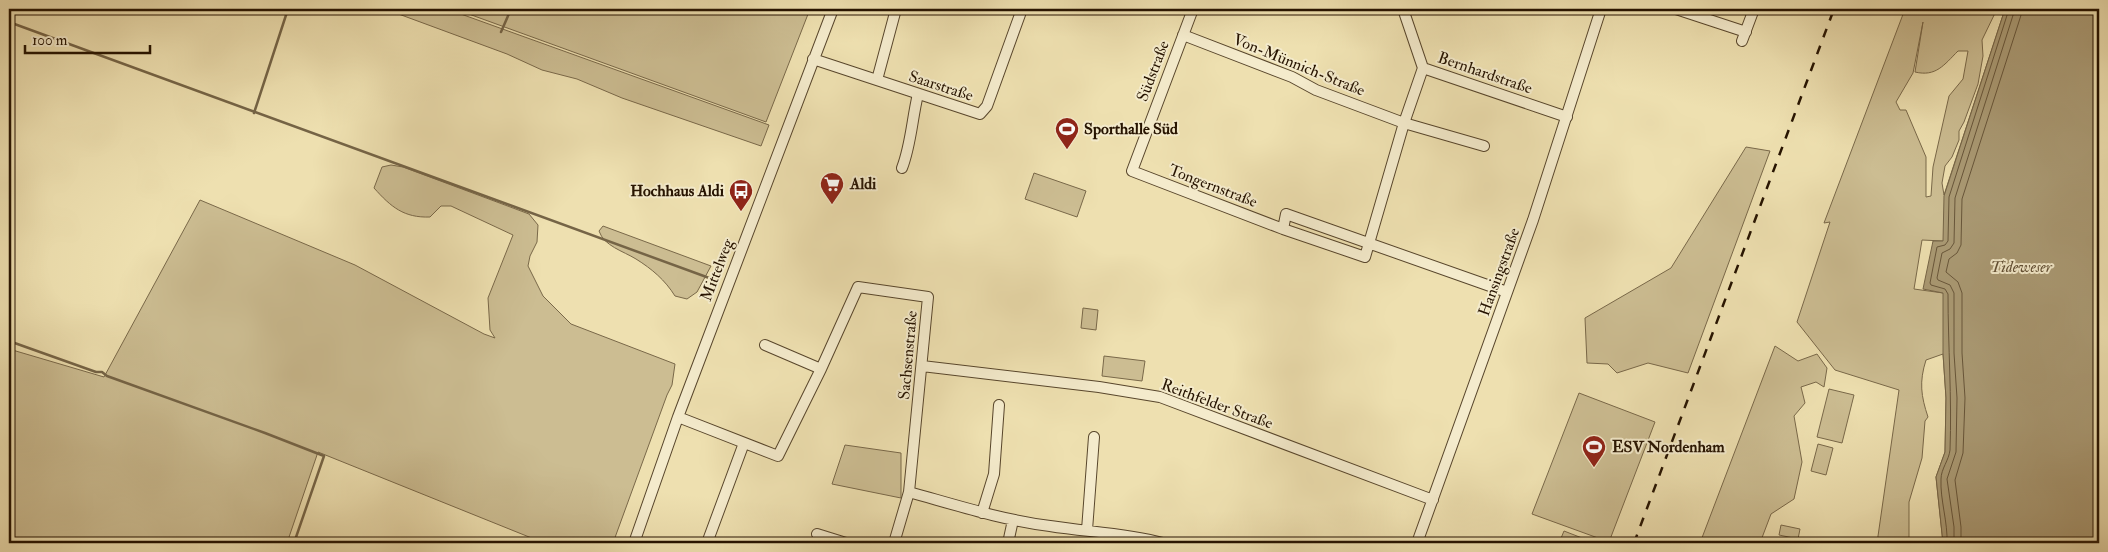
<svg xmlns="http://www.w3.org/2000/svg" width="2108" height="552" font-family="'IM FELL Double Pica',serif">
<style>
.green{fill:#ccbd92;stroke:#796849;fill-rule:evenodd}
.water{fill:#aa9a74;stroke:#756446}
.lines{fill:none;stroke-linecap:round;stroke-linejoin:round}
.shore{stroke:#68563a;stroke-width:1}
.stream{stroke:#756446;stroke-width:2.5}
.minor-casing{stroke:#58462c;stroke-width:12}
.minor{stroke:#f4ebcc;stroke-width:10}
.rail{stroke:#261300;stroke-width:2.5;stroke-dasharray:9 9;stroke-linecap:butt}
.labels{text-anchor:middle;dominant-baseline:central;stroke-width:4;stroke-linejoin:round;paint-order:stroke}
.street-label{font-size:16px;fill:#261300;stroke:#f4ebcc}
.poi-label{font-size:16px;font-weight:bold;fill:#261300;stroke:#f4ebcc;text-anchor:start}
.park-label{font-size:16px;font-style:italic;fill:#604e33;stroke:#f4ebcc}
</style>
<rect width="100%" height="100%" fill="#eee0b0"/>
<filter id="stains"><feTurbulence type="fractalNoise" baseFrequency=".004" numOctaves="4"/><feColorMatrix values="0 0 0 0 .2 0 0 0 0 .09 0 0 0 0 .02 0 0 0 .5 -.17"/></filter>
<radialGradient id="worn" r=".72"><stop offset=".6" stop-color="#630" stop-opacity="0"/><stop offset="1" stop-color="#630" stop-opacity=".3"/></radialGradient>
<path class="green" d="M385 9H447L769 125 761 146 622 98 577 79 542 70 507 54Z
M455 9H810L766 122Z
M1905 9H1997L1982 40 1983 56 1978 84 1964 122 1959 131V140L1952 157 1945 166 1942 183 1944 195 2005 9H2099V543H1943L1936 477 1945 452 1946 398 1943 354 1926 360C1919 382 1921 396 1928 417L1925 421 1922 458 1909 502V543H1877L1899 390 1835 370 1797 322 1830 222 1824 223ZM1923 22 1915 72C1936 77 1944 65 1958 51H1968L1963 79 1949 96 1933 167 1931 196 1926 197V157L1906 110H1900L1896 102 1913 73ZM1922 240 1943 241V293L1914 289Z
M1746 147 1770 151 1688 373 1648 363 1617 373 1608 364 1587 363 1585 318 1671 268Z
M391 165 403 167 529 214 538 225 537 242 530 256 528 266 543 296 571 324 675 364 672 385 667 395 613 543H544L318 452 287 543H9V349L104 377 200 200 355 265 484 334 495 338 490 330 488 298 513 235 451 206H441L430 217C404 218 391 207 374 188L382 167Z
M1034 173 1086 191 1077 217 1025 199Z
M603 226 711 266 697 292 687 299 675 296C665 280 652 269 636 259 623 251 604 246 599 231Z
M1083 308 1098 310 1096 330 1081 328Z
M1775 346 1798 361 1817 354 1827 368 1824 387 1816 382 1801 387 1805 403 1794 416 1802 462 1794 499 1771 514 1760 543H1700Z
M1104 356 1145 361 1142 381 1102 376Z
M1829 389 1854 395 1842 443 1817 437Z
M1579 393 1655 422 1609 542 1532 514Z
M1818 444 1833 448 1826 475 1811 471Z
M845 445 901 453V498L832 484Z
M1781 525 1800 529 1798 539 1779 535Z
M1564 531 1595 543H1559Z"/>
<path class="water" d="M2005 9H2099V543H1943L1936 477 1945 452 1946 398 1943 353V293L1923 289 1933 241H1943L1944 196Z"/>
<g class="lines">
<path class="shore" d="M1947 543C1948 522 1940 500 1941 479 1941 469 1949 460 1950 450 1952 398 1948 346 1948 294L1945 289 1931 285 1930 283 1937 247 1945 245 1948 241 1949 197 2009 9
M1954 543V527L1947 479 1956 452 1957 398 1954 353V293L1950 285 1938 280 1937 278 1942 253 1950 249 1954 243 1955 198 2015 9
M1961 543V527L1955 480 1963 453 1965 398 1962 353V293L1958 282 1946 272 1949 259 1957 253 1961 245 1962 199 2023 9"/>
<path class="stream" d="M9 22 712 279
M501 32 511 9
M254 113 288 9
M9 341 96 372H102L107 376 265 433 324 456 294 543"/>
<g class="minor-casing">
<path id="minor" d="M1193 9 1132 171 1283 229 1365 257 1404 123 1423 68
M1403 9 1423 68 1567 117
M1676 9 1746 32
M1183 35 1292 77 1316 90 1404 123 1484 146
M1742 41 1754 9
M813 59 980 114 987 106 1022 9
M877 80 896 9
M902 168C911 145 912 119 918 94
M1283 229 1286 214 1507 292
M765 345 821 369
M922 366 1099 387 1160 397 1433 500
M678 417 778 456 821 369 858 287 928 297 909 492 894 543
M909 492C956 505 1002 520 1050 526 1088 532 1126 533 1163 543
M982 513 994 474 999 405
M1087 530 1094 437
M817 534 846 543
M634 543 678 417 833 9
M707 543 744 443
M1008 543 1013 520
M1417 543 1533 220 1601 9"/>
</g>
<use href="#minor" class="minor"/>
<path class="rail" d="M1634 543 1834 9"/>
</g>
<defs>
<g id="stadium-pin" transform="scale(1.25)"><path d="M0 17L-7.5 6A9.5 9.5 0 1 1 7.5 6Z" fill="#8f2418" stroke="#f4ebcc"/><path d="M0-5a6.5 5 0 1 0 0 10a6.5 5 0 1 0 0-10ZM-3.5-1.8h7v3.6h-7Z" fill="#fff"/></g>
<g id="supermarket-pin" transform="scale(1.25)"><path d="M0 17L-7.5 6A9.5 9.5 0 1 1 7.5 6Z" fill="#8f2418" stroke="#f4ebcc"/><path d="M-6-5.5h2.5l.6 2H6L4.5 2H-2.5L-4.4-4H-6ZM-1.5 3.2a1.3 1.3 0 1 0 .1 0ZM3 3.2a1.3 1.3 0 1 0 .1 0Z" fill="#fff"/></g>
<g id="bus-pin" transform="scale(1.25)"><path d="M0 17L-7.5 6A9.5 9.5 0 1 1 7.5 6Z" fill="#8f2418" stroke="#f4ebcc"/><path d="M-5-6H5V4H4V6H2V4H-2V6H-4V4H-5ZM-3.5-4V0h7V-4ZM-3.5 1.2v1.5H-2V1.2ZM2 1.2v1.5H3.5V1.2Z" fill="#fff"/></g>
</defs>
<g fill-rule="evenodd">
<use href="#stadium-pin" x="1067" y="129"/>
<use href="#supermarket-pin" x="832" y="184"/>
<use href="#bus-pin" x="741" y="191"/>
<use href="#stadium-pin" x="1594" y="447"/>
</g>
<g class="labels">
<g class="street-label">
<text transform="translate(1299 65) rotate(22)">Von-Münnich-Straße</text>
<text transform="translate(1153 71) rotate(-69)">Südstraße</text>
<text transform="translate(1485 73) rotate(19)">Bernhardstraße</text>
<text transform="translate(941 86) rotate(18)">Saarstraße</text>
<text transform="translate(1213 186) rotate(21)">Tongernstraße</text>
<text transform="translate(717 270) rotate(-69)">Mittelweg</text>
<text transform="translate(1499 272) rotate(-70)">Hansingstraße</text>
<text transform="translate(908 355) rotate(-85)">Sachsenstraße</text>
<text transform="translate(1217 404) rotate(20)">Reithfelder Straße</text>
</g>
<g class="poi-label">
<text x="1084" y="129">Sporthalle Süd</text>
<text x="850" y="184">Aldi</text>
<text x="724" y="191" text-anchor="end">Hochhaus Aldi</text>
<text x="1612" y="447">ESV Nordenham</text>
</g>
<g class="park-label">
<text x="2021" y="267">Tideweser</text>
</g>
</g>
<rect width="2108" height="552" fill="none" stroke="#eee0b0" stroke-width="30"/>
<rect x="10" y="10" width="2088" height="532" fill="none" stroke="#261300" stroke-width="2.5"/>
<rect x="15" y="15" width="2078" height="522" fill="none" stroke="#261300"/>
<path d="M25 45v8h125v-8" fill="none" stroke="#261300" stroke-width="2.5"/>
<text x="32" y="45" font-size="15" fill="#261300" stroke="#f4ebcc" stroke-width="4" paint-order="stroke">100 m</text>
<rect width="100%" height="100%" filter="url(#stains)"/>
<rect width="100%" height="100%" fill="url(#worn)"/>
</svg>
